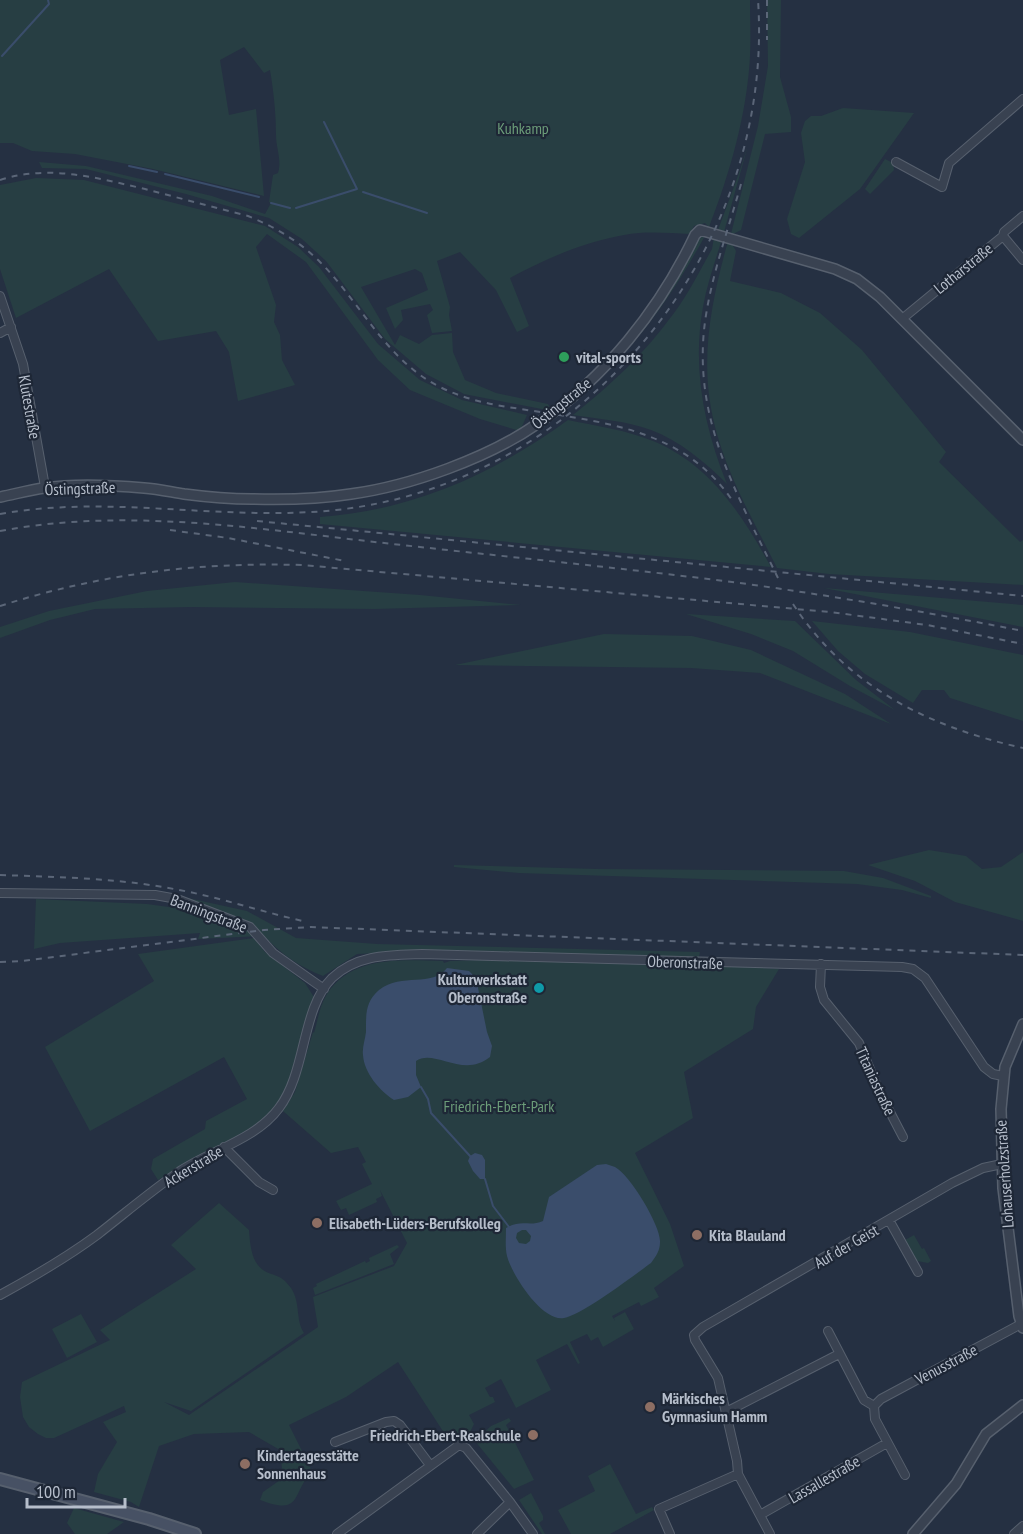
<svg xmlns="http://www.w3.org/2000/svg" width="1023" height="1534" font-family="'PT Sans Narrow',sans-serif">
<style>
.green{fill:#273e43}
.water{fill:#3a4d6b;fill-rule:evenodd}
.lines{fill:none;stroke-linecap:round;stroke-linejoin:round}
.stream{stroke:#3a4d6b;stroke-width:2}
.minor-casing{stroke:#57606e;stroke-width:10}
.tertiary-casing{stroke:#57606e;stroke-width:12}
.secondary-casing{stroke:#57606e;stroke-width:14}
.minor{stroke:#394251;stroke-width:8}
.tertiary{stroke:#394251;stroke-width:9}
.secondary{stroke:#475164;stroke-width:10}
.rail{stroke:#5b6678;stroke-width:2;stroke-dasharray:6 6;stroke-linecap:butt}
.leisure-dot{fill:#2e9e5b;stroke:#1e2736;stroke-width:2}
.culture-dot{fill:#0f9aa8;stroke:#1e2736;stroke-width:2}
.education-dot{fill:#8d6e63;stroke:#1e2736;stroke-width:2}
.labels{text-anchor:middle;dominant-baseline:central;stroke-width:4.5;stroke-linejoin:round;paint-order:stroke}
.park-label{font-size:16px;fill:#6c9d79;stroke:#1e2736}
.street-label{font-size:16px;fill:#b6becb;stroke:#1e2736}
.poi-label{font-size:16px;font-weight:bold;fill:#b6becb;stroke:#1e2736;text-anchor:start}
</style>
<rect width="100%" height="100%" fill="#253042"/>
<path class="green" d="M0 0H750C750 19 751 37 750 56 747 114 730 173 709 227L705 223 694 226 690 234C668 233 645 231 624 235 584 242 545 259 510 278L529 326 517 332 496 290 460 252 437 261 450 307 449 315 452 331 432 333 427 315 433 310 430 304 401 310 403 320 395 329 386 308 428 290 422 273 415 269 361 287 395 345 400 335 419 344 432 335 452 333 453 352 465 380 496 393 548 404 552 411 464 394 426 374 385 339 326 261 302 239 269 218 186 194 86 169 42 168 39 162 86 166 212 196 265 214 271 203 269 202 273 175 278 173C282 160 276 148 276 135 276 115 274 96 271 76L270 70 264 73 244 47 220 60 229 115 256 109 264 196 153 169 75 154 32 151 13 143H0Z
M767 0H781L780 77 791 117V132L765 134 741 230 733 234H731L758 126 768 66Z
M843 108 914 113 860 189 799 238 791 234 787 219 805 162 801 133 805 121 811 116H821Z
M748 145 724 232 718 230 739 173Z
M885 159 893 163 894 170 870 194 865 189Z
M36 178 84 180 265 226 298 247 319 267 378 344 420 380 462 400 527 415 520 431 480 419 410 390 378 360 306 262 267 234 256 247 276 305 274 322 280 335 282 360 295 385 238 401 229 352 216 331 158 341 109 269 16 318 0 269V185Z
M706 234C666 307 626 361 560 412L598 376 685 264 698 239Z
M714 237 722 239C715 262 707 284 703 307 692 368 704 427 727 484 705 462 680 441 651 430 627 421 599 419 573 415 611 385 646 352 674 313 689 293 700 270 712 249Z
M728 241 731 242 736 251 730 281 781 293 820 313 862 350 946 452 939 462 1020 542 1023 540V585L829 574 777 568C748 510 713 451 708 385 704 336 715 288 728 241Z
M568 420C597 426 626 430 653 441 710 464 743 516 771 567L320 524V517C414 510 492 475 568 420Z
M235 582 420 595 521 605 374 609 190 607 95 609 50 620 0 638V627L49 611 147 591Z
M824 588 1023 605V627Z
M686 614 795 621 856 680 895 710 850 686 793 651 751 634Z
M812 621 910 632 1023 655V721L950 698 944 690H922L913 703 865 674 838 651Z
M604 634 692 636 751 650 845 694 891 724 760 673 691 668 455 665Z
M929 850 966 856 982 869 1001 867 1023 852V921L955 902 915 881 868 865Z
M454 865 597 869 844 871 883 878 931 896V898L902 890 857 884 519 873 454 867Z
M188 898 247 911 296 938 377 944 700 952 699 957 399 952 357 954 323 976C300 967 281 954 264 936L198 939 200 933 60 943 34 949 36 899 147 904 183 909Z
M254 938 265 952 305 983 317 1002 293 1082 277 1110 246 1131 158 1180 151 1169 153 1159 205 1129 206 1121 247 1099 224 1057 90 1131 45 1047 154 981 138 954Z
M593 957 779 969 756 1007 753 1029 684 1072 693 1118 635 1153 670 1224 684 1266 654 1288 659 1297 641 1306 639 1302 612 1316 615 1321 614 1318 625 1312 634 1329 603 1347 598 1337 591 1341 587 1334 570 1342 580 1363 578 1364 567 1344 536 1360 551 1390 516 1408 501 1379 485 1388 490 1397H493L495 1402 469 1415 474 1424 470 1432 472 1438 450 1442 398 1362 346 1397 289 1425 312 1471C291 1494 303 1516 260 1500L263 1492 283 1478 280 1450 249 1432 194 1434 159 1446 139 1507 131 1502 94 1492 98 1474 117 1442 103 1422 126 1412 124 1406 54 1438H46L38 1434 29 1427 23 1417 20 1397 22 1382 110 1340 100 1330 196 1269 171 1245 219 1203 249 1230C250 1243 251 1262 263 1270 274 1277 280 1273 291 1288 301 1303 295 1319 304 1333L191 1411 164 1402 189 1415 318 1327 313 1297 394 1266 407 1243 380 1190 382 1196 376 1199 377 1202 349 1215 346 1208 341 1210 336 1201 372 1184 362 1164 366 1162 358 1147 331 1153 283 1111 295 1092 313 1032 314 1033C318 1020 319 1007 327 994 352 955 402 960 443 961L444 963 450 961Z
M914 1235 922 1249 924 1248 931 1261 928 1263 917 1261 905 1240Z
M397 1245 399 1247 390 1254 394 1264 315 1295 313 1288 317 1286 316 1284 365 1261 366 1263 370 1261 369 1258Z
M81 1314 97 1342 67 1358 52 1329Z
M509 1418 511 1421 506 1425 534 1480 514 1489 475 1441 491 1426Z
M610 1464 636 1514 652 1507 654 1510 610 1534H571L558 1510 595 1491 588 1476Z
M531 1493 543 1516V1520L539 1523 545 1534H542L519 1500Z
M74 1508 124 1522 107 1534H75L67 1523Z"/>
<path class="water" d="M447 968 469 971 476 978 487 1032 492 1046 490 1057C463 1079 434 1048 416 1061V1075L421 1087 408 1097 394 1100C380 1091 364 1073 363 1055 362 1048 365 1040 366 1032 366 1015 365 1002 379 990 402 972 432 988 447 968Z
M475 1153 482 1155 485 1160V1179H480L473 1171 468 1161 470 1156Z
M606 1164C609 1165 612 1166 615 1167 630 1175 661 1226 660 1242 660 1251 656 1256 651 1263 633 1276 582 1315 564 1318 542 1322 512 1275 507 1256 505 1247 506 1238 506 1228 521 1219 530 1227 543 1221L549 1197 597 1165ZM522 1230H526L531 1236 530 1241 526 1244 519 1243 516 1238 517 1233Z"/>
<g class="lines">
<path class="stream" d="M2 56 49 4 48 0
M129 166 157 172
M165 174 259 197
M363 192 427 213
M271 203 290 208
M296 208 357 189 324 122
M421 1087 428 1099 431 1113 470 1156
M485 1179 493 1206 509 1227"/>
<g class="minor-casing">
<path id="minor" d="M896 162 942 187 949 163 1023 99
M1003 236 1023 260
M0 296 23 364 45 487
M902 319 1003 236 1004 232 1023 216
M0 333 11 327
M0 893 155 895 177 899 250 927 273 953 324 989
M821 964 820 987 824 1000 859 1043 879 1091 903 1137
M224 1147 259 1182 273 1190
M889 1220 918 1272
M0 1295C33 1277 66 1258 97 1235 124 1214 151 1191 180 1171 212 1150 256 1139 279 1108 307 1071 301 1009 332 978 357 954 390 955 422 954L902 967 913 969 925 978 984 1067 993 1074 1003 1076
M828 1331 864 1400 874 1406 875 1419 905 1475
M874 1406 881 1399 1021 1324
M726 1412 839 1354
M335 1442 386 1422 394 1421 400 1425 430 1465
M760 1515 887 1443
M337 1534 459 1445 466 1448 510 1502 533 1534
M477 1534 510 1502
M670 1534 659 1509 738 1474
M770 1534 738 1474 737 1461 718 1378 695 1340 694 1335 703 1327 952 1183 983 1168 1002 1164
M1014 1534 1023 1526"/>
</g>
<g class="tertiary-casing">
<path id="tertiary" d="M0 497C15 494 30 490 44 488 77 483 111 485 144 488 158 489 171 492 184 494 207 497 229 499 252 499 285 500 319 499 351 494 410 486 488 458 537 424 605 378 660 309 695 235L700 230 835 269 857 279 880 297 1023 440
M1023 1024 1005 1067 1001 1109 1003 1188 1019 1316 1023 1328
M913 1534 956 1484 986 1434 1023 1405"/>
</g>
<g class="secondary-casing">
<path id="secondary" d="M0 1479 149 1519 195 1534"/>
</g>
<use href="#minor" class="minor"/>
<use href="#tertiary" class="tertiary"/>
<use href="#secondary" class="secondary"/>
<path class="rail" d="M767 0V40
M0 180C49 164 97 178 145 189 179 198 213 207 248 216 275 227 299 241 320 262 362 304 386 361 442 388 467 400 493 405 521 409 601 422 685 428 734 503
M741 184C729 227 713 271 706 315 690 415 736 492 778 578
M0 514C111 494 224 522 336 510 585 483 775 248 758 0
M257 521 1023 596
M170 530 228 538 345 561
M0 531C132 506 270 531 402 545 517 558 633 569 747 584 840 597 931 613 1023 631
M793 604C847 687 929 727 1023 748
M0 606C100 574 196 562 302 565L830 612 927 625 1023 644
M0 875C58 877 116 878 174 889 219 897 262 912 307 922
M0 962 22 961 264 930 311 927 1023 955"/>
</g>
<circle class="leisure-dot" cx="564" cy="357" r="6"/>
<circle class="culture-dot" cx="539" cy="988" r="6"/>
<g class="education-dot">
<circle cx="317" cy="1223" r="6"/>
<circle cx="697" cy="1235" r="6"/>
<circle cx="650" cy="1407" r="6"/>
<circle cx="533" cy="1435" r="6"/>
<circle cx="245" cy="1464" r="6"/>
</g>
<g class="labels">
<g class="park-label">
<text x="523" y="128">Kuhkamp</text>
<text x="499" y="1106">Friedrich-Ebert-Park</text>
</g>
<g class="street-label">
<text transform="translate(963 268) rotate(-39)">Lotharstraße</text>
<text transform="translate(561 403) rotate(-39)">Östingstraße</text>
<text transform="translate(30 407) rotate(80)">Klutestraße</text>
<text transform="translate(80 488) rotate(-2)">Östingstraße</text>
<text transform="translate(209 913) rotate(21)">Banningstraße</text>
<text transform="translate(685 962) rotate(2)">Oberonstraße</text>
<text transform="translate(876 1081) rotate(65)">Titaniastraße</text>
<text transform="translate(193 1166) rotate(-31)">Ackerstraße</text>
<text transform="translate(1004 1174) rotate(-94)">Lohauserholzstraße</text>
<text transform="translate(846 1246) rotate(-30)">Auf der Geist</text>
<text transform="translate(946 1364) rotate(-28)">Venusstraße</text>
<text transform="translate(824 1479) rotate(-30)">Lassallestraße</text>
</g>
<g class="poi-label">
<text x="576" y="357">vital-sports</text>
<text x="527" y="979" text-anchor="end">Kulturwerkstatt<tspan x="527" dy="18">Oberonstraße</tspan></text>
<text x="329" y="1223">Elisabeth-Lüders-Berufskolleg</text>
<text x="709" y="1235">Kita Blauland</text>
<text x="662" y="1398">Märkisches<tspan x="662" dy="18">Gymnasium Hamm</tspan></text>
<text x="521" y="1435" text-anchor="end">Friedrich-Ebert-Realschule</text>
<text x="257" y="1455">Kindertagesstätte<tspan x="257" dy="18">Sonnenhaus</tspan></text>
</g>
</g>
<path d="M27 1498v9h98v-9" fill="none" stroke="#b6becb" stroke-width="3"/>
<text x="36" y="1498" font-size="18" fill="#b6becb" stroke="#1e2736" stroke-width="4.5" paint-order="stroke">100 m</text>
</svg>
